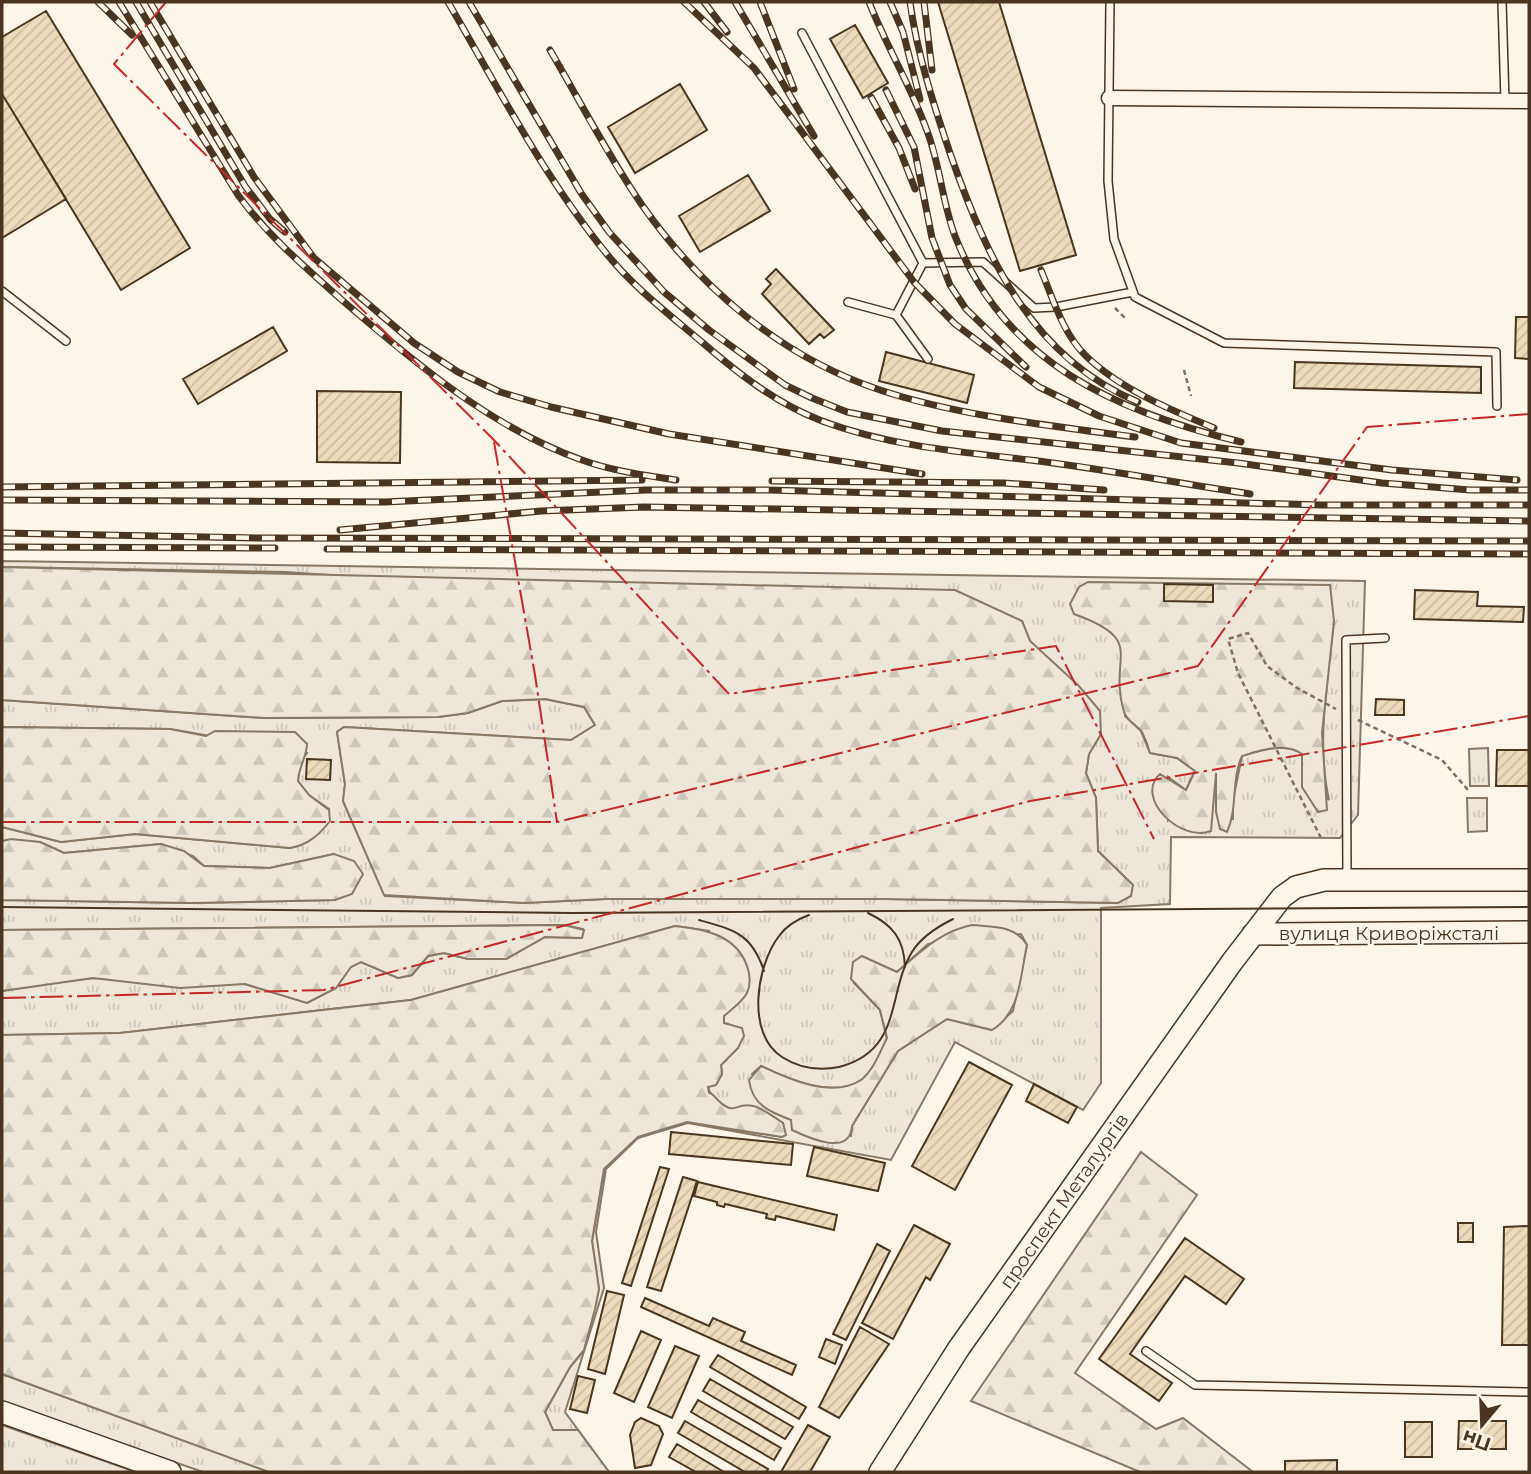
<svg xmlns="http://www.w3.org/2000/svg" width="1531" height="1474" font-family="Montserrat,sans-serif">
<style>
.grass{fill:url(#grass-tufts);stroke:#887966;stroke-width:2;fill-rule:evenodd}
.forest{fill:url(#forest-firs);stroke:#887966;stroke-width:2}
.building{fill:url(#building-hatch);stroke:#4a3520;stroke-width:2}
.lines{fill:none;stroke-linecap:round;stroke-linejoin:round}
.lane-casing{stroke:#4a3520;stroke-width:10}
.street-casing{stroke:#4a3520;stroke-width:17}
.primary-casing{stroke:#4a3520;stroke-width:24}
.path{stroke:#7f6f5c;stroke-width:2.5;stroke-dasharray:5 3.5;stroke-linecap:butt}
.lane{stroke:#fbf6e9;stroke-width:7}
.street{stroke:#fbf6e9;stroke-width:14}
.primary{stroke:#fbf6e9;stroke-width:21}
.tram{stroke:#4a3520;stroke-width:2}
.rail-casing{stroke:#4a3520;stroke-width:7}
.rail{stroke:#fbf6e9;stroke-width:4.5;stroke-dasharray:13;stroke-linecap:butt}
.power{stroke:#c62828;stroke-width:2;stroke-dasharray:24 5 3.5 5;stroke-linecap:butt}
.labels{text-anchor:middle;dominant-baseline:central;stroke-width:5;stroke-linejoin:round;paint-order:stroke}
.street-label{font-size:19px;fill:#4a3520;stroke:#fbf6e9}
</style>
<defs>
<pattern id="grass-tufts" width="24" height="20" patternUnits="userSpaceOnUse" patternTransform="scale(1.75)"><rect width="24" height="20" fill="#ede6d9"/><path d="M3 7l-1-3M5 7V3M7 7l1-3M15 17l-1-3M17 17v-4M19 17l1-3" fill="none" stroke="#cdc6ba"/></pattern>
<pattern id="forest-firs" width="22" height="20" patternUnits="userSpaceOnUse" patternTransform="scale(1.75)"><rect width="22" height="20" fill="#ede6d9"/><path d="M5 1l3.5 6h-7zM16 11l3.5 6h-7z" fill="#cdc6ba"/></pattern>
<pattern id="building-hatch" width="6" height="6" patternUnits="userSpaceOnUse" patternTransform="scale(1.75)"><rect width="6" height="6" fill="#ecdcbc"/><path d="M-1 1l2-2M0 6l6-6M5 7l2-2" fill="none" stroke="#ccbda1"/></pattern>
</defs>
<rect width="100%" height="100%" fill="#fbf6e9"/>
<path class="grass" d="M2 561 1365 581 1358 815 1340 838 1171 837 1170 904 1101 908V1083L1083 1110 955 1042 891 1160 688 1123 638 1138 606 1169 596 1232 604 1288 565 1412 609 1472 578 1430 553 1431 545 1412 570 1367 584 1350 599 1289 592 1241 604 1169 638 1137 687 1122 782 1137 785 1135 783 1123C762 1110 758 1103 733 1110 722 1105 711 1099 708 1087L716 1085 722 1074 721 1065 738 1048 735 1027 724 1023 709 931 675 926 411 1000 120 1033 2 1035V991L13 988 93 978 245 984 307 1003 336 988 351 966 361 962 398 978 412 975 428 956 444 953 468 959H506L545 937 582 938 583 929 564 925 2 930V900L192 903 335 900 334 854 270 868 204 866 193 856 161 844 64 853 40 842 2 841V827L61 842 135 834 290 848 329 809 309 795 298 781 299 764 307 753 170 729 2 727V700L264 718 438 717 468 713 502 701 545 699 584 707 595 725 571 740 344 727 337 732 345 784 343 801 385 896 524 903 606 899H885L1118 903 1133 885 1098 851 1096 798 1086 773 1089 754 1101 734 1049 660 1030 641 1022 621 285 572 2 567ZM1334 621C1328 681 1316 741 1329 800L1302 768 1303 754C1286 742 1261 750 1242 756L1233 800V819L1216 812V765L1168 820V777L1186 790 1195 771 1177 758 1150 753 1141 731 1125 716 1123 650 1119 638 1099 623ZM1021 934 1027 945 1013 1011 991 1030 947 1019 898 1051 852 1126 851 1136 774 1113 752 1074 761 1066C788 1079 833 1099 861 1080 874 1071 880 1052 887 1039L880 1010 854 983 890 969 897 972 928 944Z
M1488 748 1489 786H1470L1469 749Z
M1467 798H1487V831L1468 832Z
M2 1374 269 1472H203L2 1402Z
M2 1425 136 1472H2Z"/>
<path class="forest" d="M2 567 955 590 1022 621 1030 641 1078 685 1100 711 1101 734 1089 754 1086 773 1096 798 1098 851 1133 885 1131 896 1118 903 884 899H606L524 903 384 895 343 801 345 784 337 732 344 727 571 740 595 725 584 707 545 699 502 701 468 713 438 717 264 718 2 700Z
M1088 582 1330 585 1334 621 1322 733 1327 810 1318 812 1302 787V754C1285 742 1261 750 1242 756 1231 780 1238 808 1227 832L1220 829 1216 812V773L1211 831C1180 843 1134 797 1160 774L1186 790 1195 771 1177 758 1150 753C1148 746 1145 738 1142 732 1137 725 1127 721 1124 712 1107 656 1149 641 1074 614L1070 604 1079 587Z
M2 727 170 729 206 736 215 731 295 732 307 744C307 756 299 766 298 781L309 795 329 810 330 821C319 835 308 845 290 848L135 834 61 842 2 827Z
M11 839 40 842 64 853 161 844 184 851 204 866 270 868 334 854 354 861 363 874 352 894 335 900 192 903 2 900V841Z
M564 925 584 930 582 938 545 937 506 959H468L444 953 428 956 412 975 398 978 361 962 351 967 336 988 307 1003 245 984 180 988 93 978 2 991V930Z
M972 925C993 927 1015 925 1027 945 1020 976 1021 1013 992 1030L947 1019 898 1051 852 1126C850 1157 809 1138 792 1130L791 1120C770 1112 752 1105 749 1080L761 1066C788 1079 832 1099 861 1080 873 1071 880 1052 887 1038L880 1010 851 979 853 962 862 956 897 972C920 952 941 931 972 925Z
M675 926C705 929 736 935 747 966 750 974 751 985 747 993 743 1001 731 1010 724 1016V1023L742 1028 744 1036 738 1048 721 1065 722 1074 716 1085 708 1087C710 1098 707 1089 714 1096 736 1120 733 1101 753 1106 763 1108 775 1118 783 1123L786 1135 782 1137 687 1122 638 1137 604 1169 592 1241 599 1289 595 1309 584 1350 570 1367 545 1412 553 1430H578L609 1472H269L2 1374V1035L120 1033 411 1000Z
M1141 1152 1197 1195 1075 1373 1156 1429 1183 1418 1253 1472H1140L971 1401Z"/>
<path class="building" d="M938 2H999L1076 255 1020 271Z
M46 11 190 248 121 290 2 94V37Z
M855 25 888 83 863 98 830 39Z
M680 84 707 130 635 173 608 127Z
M2 94 66 199 2 238Z
M748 175 770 211 700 252 679 216Z
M776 269 834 330 824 338 820 334 809 344 762 294 771 284 766 279Z
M1516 317H1529V359L1515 358Z
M273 327 287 351 198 404 183 379Z
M886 352 974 375 967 403 879 381Z
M1295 362 1481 367V393L1294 388Z
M317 391 401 392 400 463 317 462Z
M1164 584 1213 585V602L1164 601Z
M1415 590 1478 592 1477 606 1524 607 1523 622 1414 619Z
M1376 699 1404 700V715H1375Z
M1497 750H1529V786H1496Z
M307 759 331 760 330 780 306 779Z
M969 1062 1012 1085 955 1190 912 1166Z
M1034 1084 1077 1107 1068 1123 1026 1101Z
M671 1132 793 1144 791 1165 669 1154Z
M814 1147 885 1163 878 1191 807 1176Z
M660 1167 669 1169 631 1286 622 1283Z
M683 1177 697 1181 661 1291 647 1287Z
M698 1182 837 1215 834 1230 776 1216 775 1220 766 1218 767 1214 725 1204 724 1207 717 1205V1202L694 1196Z
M1458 1223H1473V1242H1458Z
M914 1225 950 1244 930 1280 926 1277 893 1339 862 1323Z
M1529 1226V1345H1502L1504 1227Z
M1185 1238 1244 1279 1226 1304 1185 1276 1130 1354 1172 1383 1159 1401 1099 1359Z
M877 1244 890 1251 846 1340 833 1334Z
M607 1291 624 1295 605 1374 588 1369Z
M645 1298 709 1326 713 1318 745 1332 741 1341 796 1365 792 1375 641 1307Z
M860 1327 889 1344 839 1418 819 1407Z
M641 1331 661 1340 634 1402 614 1393Z
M826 1339 842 1345 835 1364 819 1357Z
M675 1346 699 1356 672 1418 648 1407Z
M718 1355 806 1407 799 1419 710 1367Z
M578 1376 595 1380 587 1413 570 1409Z
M710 1379 793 1427 785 1439 703 1391Z
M698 1400 781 1448 774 1460 691 1412Z
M641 1418 659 1426 663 1434 651 1465 635 1468 630 1435 635 1422Z
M685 1421 768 1469 766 1472H745L678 1433Z
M1459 1421H1506V1449H1458Z
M1405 1422H1432V1457H1405Z
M808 1425 830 1437 810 1472H781Z
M677 1444 724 1472H696L669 1457Z
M1337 1460V1472H1285V1461Z"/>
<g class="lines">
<g class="lane-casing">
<path id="lane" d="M1110 2 1108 181 1114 239 1135 297 1224 343 1496 352 1497 406
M1502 2 1505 101
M802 33 923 263 983 262 1034 308 1056 307 1133 292
M923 263 896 315 928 359
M2 291 66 341
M848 302 896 315
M1347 879 1346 640 1385 638
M1146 1351 1195 1385 1529 1392"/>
</g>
<g class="street-casing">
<path id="street" d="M1109 98 1529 101"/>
</g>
<g class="primary-casing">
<path id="primary" d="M1253 934 1529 932
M2 1412 170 1472
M880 1472 959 1348 1232 962 1282 897 1296 887 1324 880H1529"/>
</g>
<path class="path" d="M1115 308 1125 318
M1184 370 1191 396
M1358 720 1442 760 1468 790
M1321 838 1238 673 1228 639 1248 633 1267 666 1297 688 1336 709"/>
<use href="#lane" class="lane"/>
<use href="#street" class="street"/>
<use href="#primary" class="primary"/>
<path class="tram" d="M2 907 571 913 1529 907
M868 913C893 925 904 939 905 967
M809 915C798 919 787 925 779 936 756 966 746 1034 782 1057 799 1068 819 1071 839 1067 903 1051 887 992 912 952 921 937 937 927 953 919
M699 920C735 930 752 934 764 971"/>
<g class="rail-casing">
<path id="rail" d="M98 2 132 35
M119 2 238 195C268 236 305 267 343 301 415 363 492 428 582 460 612 471 644 475 676 480
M136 2 245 186 270 219 285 232
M150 2 254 177 314 258 414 343 458 372 500 392 551 407 669 434 922 474
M448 2C497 86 544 177 606 253 633 287 670 315 703 343 740 375 776 403 822 421 889 446 960 452 1030 460 1104 469 1177 483 1250 494
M469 2 581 193 609 232 664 292 709 330 785 385 812 398 847 412 942 431 1238 463 1382 483 1470 490H1529
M684 2 754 68 914 282 955 324 1039 387 1099 416 1181 443 1392 470 1517 480
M704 2 727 32
M735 2 814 136
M760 2 794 89
M869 2C886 45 910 85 926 128 940 163 942 202 955 236 1005 364 1118 412 1241 442
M890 2 903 32 920 99
M910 2C917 54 934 106 951 156 987 258 1031 357 1138 402
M924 2 932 70
M550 50C580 101 608 156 642 205 700 288 783 358 880 390 958 416 1054 426 1135 437
M886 90 914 147 932 238 950 285 966 309 1026 367
M871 97 899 148 915 189
M1041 270C1053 299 1063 334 1086 356 1120 389 1171 410 1214 428
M772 481 1004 483 1104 490
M2 487 642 480
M2 500 385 502 646 490H767L1322 505H1529
M340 530 541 511 644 507 1529 521
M2 533 260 538 1529 541
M2 547 275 548
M327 549 1529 554"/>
</g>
<use href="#rail" class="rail"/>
<path class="power" d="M166 2 114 64 493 439 729 694 1056 646 1154 839
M494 442 535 675 557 822
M2 822H557L1198 666 1367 427 1529 414
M2 998 324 990 1030 801 1529 716"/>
</g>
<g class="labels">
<g class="street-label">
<text x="1389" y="933">вулиця Криворіжсталі</text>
<text transform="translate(1064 1201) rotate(-55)">проспект Металургів</text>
</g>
</g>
<rect width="1531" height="1474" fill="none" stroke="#4a3520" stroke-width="7"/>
<g transform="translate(1482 1425) rotate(199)" stroke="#fbf6e9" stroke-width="5" paint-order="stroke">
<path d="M0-5L12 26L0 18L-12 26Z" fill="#4a3520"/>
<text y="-10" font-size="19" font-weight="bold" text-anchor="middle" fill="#4a3520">Пн</text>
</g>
</svg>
